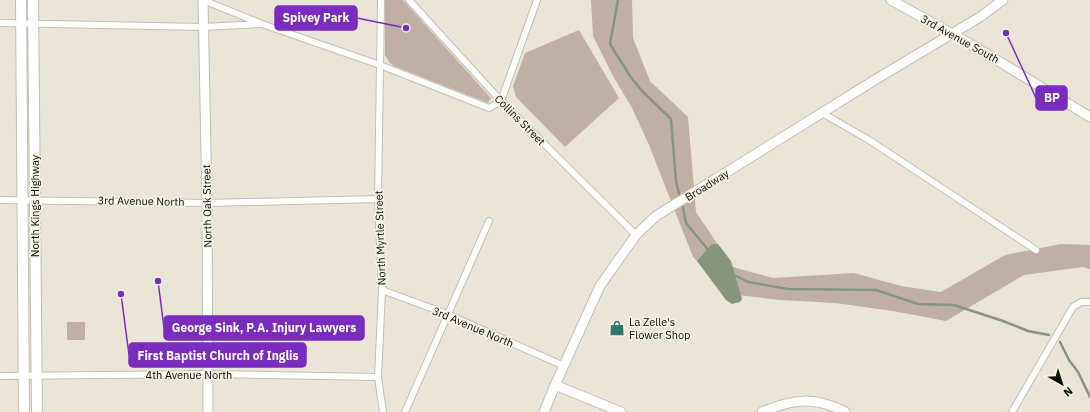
<svg xmlns="http://www.w3.org/2000/svg" width="1090" height="412" font-family="'IBM Plex Sans',sans-serif">
<style>
.green{fill:#c1afa3}
.water{fill:#87957a}
.lines{fill:none;stroke-linecap:round;stroke-linejoin:round}
.stream{stroke:#87957a;stroke-width:2.5}
.street-casing{stroke:#c3beb0;stroke-width:8}
.secondary-casing{stroke:#c3beb0;stroke-width:11}
.primary-casing{stroke:#c3beb0;stroke-width:12}
.street{stroke:#fff;stroke-width:6}
.secondary{stroke:#fff;stroke-width:9}
.primary{stroke:#fff;stroke-width:10}
.labels{text-anchor:middle;dominant-baseline:central;stroke-width:3.5;stroke-linejoin:round;paint-order:stroke}
.street-label{font-size:11px;fill:#0d0b07;stroke:#f7f3e4}
.poi-label{font-size:11px;fill:#0d0b07;stroke:#f7f3e4;text-anchor:start}
.leader{fill:none;stroke:#7b2cbf;stroke-width:1.5}
.callout-dot{fill:#7b2cbf;stroke:#f7f3e4;stroke-width:1.5}
.callout{fill:#7b2cbf;stroke:#7b2cbf;stroke-width:1.5}
.callout-label{font-size:12px;text-anchor:middle;font-weight:bold;fill:#fff}
</style>
<rect width="100%" height="100%" fill="#eae5d7"/>
<path class="green" d="M385 0H403L491 98 488 103 394 66 389 62 385 55Z
M591 0H632L633 38 650 81 688 117 696 212 733 267 773 278 854 273 901 286 941 292 1005 255 1061 244 1090 245V269L1083 267 1024 275 946 321 893 311 835 303 780 300 729 294 693 257 649 145 632 108 613 76 593 36Z
M579 30 619 98 565 147 516 97 513 86 525 53Z
M67 322H85V340H67Z"/>
<path class="water" d="M712 244H718L731 261 742 299 740 302 732 304 726 300 697 261Z"/>
<g class="lines">
<path class="stream" d="M618 0 610 44 630 76 642 91 671 119 676 181 680 198
M682 203 686 223 709 251
M732 274 748 282 788 289 876 290 918 304 954 305 1003 321 1028 331 1049 335
M1060 342 1069 360 1078 372 1090 397"/>
<g class="street-casing">
<path id="street" d="M203 0 262 24 380 65 489 108 501 101 537 0
M381 0 378 199 382 290 378 377 383 412
M409 0 501 101 636 235
M0 23 203 27 260 24
M822 113 869 140 1036 250
M0 200 207 203 378 199
M382 290 447 314 564 366
M0 376 207 374 378 377
M405 412 489 221
M1012 412 1073 307 1081 302H1090"/>
</g>
<g class="secondary-casing">
<path id="secondary" d="M203 0 207 203 208 412
M891 0 974 46 1090 117
M555 385 621 412
M544 412 555 385 600 286 636 235 656 216 878 78 980 17 1003 0
M762 412C793 399 814 396 845 412"/>
</g>
<g class="primary-casing">
<path id="primary" d="M21 0 24 412
M33 0 37 412"/>
</g>
<use href="#street" class="street"/>
<use href="#secondary" class="secondary"/>
<use href="#primary" class="primary"/>
</g>
<defs>
<g id="shop-bare" transform="scale(1.2)"><path d="M-5-2.5h2.3a2.7 3.5 0 0 1 5.4 0H5L5.5 6h-11ZM-1.5-2.5h3a1.5 2.3 0 0 0-3 0Z" fill="#31776f" stroke="#f7f3e4" stroke-width="2.5" paint-order="stroke"/></g>
</defs>
<g fill-rule="evenodd">
<use href="#shop-bare" x="617" y="328"/>
</g>
<g class="labels">
<g class="street-label">
<text transform="translate(960 39) rotate(29)">3rd Avenue South</text>
<text transform="translate(520 120) rotate(45)">Collins Street</text>
<text transform="translate(707 185) rotate(-32)">Broadway</text>
<text transform="translate(141 201) rotate(1)">3rd Avenue North</text>
<text transform="translate(35 206) rotate(-90)">North Kings Highway</text>
<text transform="translate(207 206) rotate(-91)">North Oak Street</text>
<text transform="translate(380 238) rotate(-92)">North Myrtle Street</text>
<text transform="translate(473 327) rotate(23)">3rd Avenue North</text>
<text x="189" y="375">4th Avenue North</text>
</g>
<g class="poi-label">
<text x="629" y="322">La Zelle's<tspan x="629" dy="13">Flower Shop</tspan></text>
</g>
</g>
<path class="leader" d="M406 28L357 18M1006 33L1036 98M158 281L164 328M121 294L129 355"/>
<g class="callout-dot">
<circle cx="406" cy="28" r="4"/>
<circle cx="1006" cy="33" r="4"/>
<circle cx="158" cy="281" r="4"/>
<circle cx="121" cy="294" r="4"/>
</g>
<g class="callout">
<rect x="275" y="6" width="82" height="24" rx="4"/>
<rect x="1036" y="86" width="31" height="24" rx="4"/>
<rect x="164" y="316" width="200" height="24" rx="4"/>
<rect x="129" y="343" width="177" height="24" rx="4"/>
</g>
<g class="callout-label">
<text x="316" y="22">Spivey Park</text>
<text x="1052" y="102">BP</text>
<text x="264" y="332">George Sink, P.A. Injury Lawyers</text>
<text x="218" y="360">First Baptist Church of Inglis</text>
</g>
<g transform="translate(1062 384) rotate(141)" stroke="#f7f3e4" stroke-width="3" paint-order="stroke">
<path d="M0-3L7 15L0 10L-7 15Z" fill="#0d0b07"/>
<text y="-6" font-size="11" font-weight="bold" text-anchor="middle" fill="#0d0b07">N</text>
</g>
</svg>
